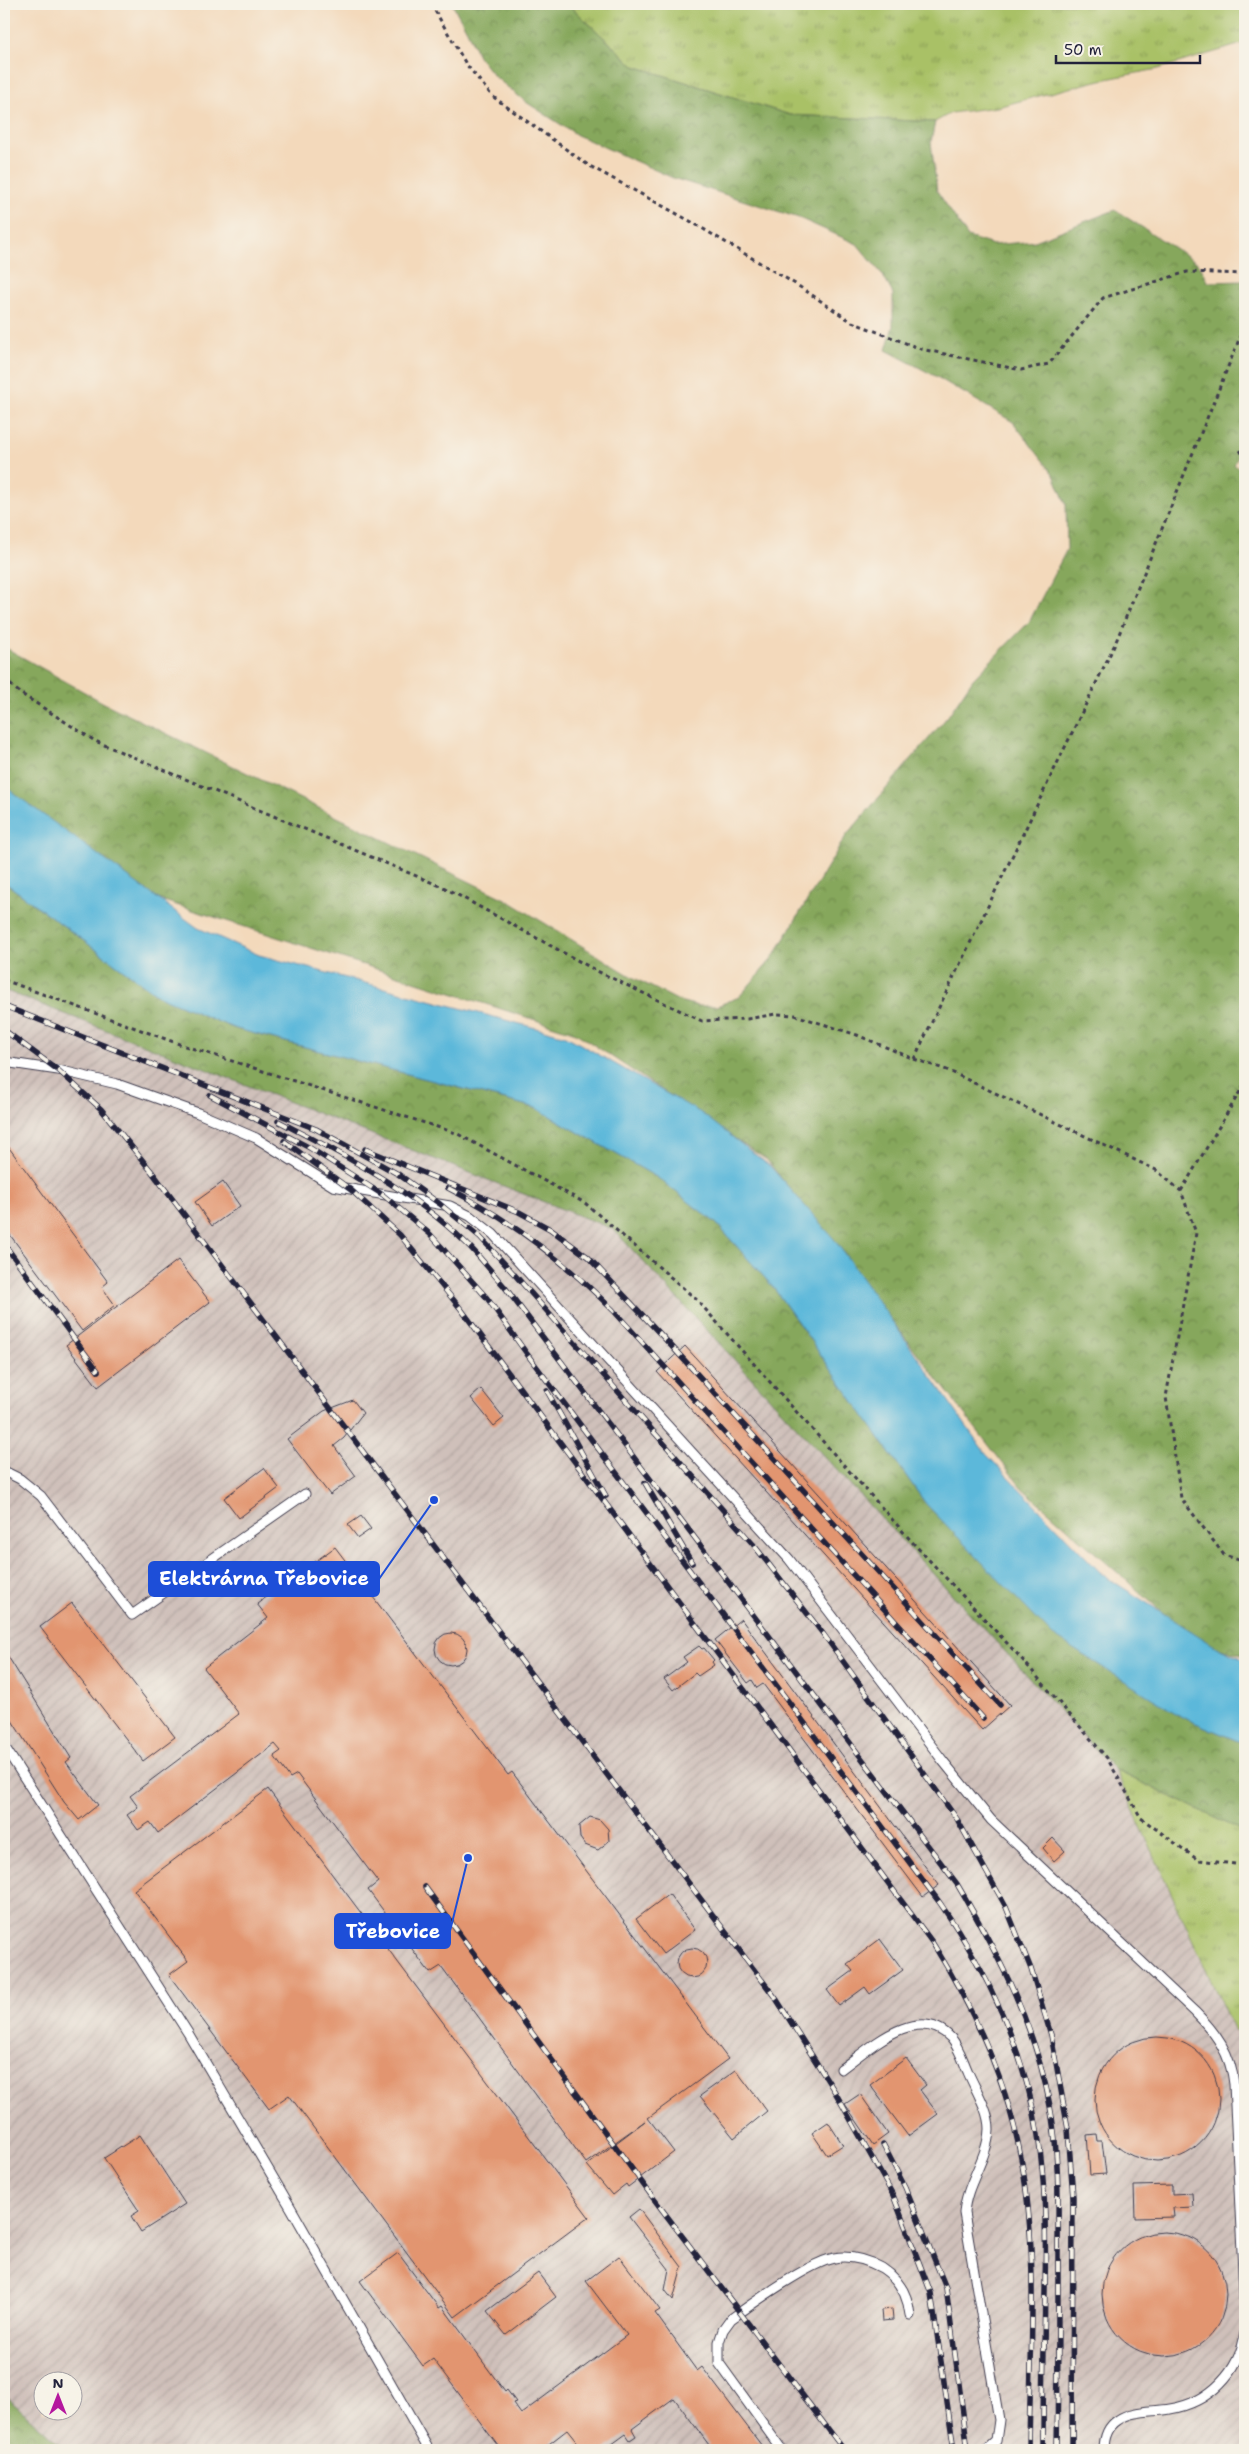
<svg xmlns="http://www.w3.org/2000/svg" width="1249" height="2454" font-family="'Shantell Sans',sans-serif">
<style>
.industrial{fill:url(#industrial-furrows);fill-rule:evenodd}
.grass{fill:url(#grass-tufts);stroke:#667250}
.forest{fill:url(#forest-crowns);stroke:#54644b}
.water{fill:#5cb8da;stroke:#3f6d8a}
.building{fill:#e2956f}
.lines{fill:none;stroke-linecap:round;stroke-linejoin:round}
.service-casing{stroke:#413d4e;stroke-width:11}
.path{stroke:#413d4e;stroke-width:3;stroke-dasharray:4 4;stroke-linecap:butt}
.service{stroke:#fff;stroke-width:9}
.rail-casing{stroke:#22223b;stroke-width:5.5}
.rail{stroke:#f7f3e8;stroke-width:4;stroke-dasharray:11;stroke-linecap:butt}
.leader{fill:none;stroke:#1d4ed8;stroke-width:2}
.callout-dot{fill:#1d4ed8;stroke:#f7f3e8;stroke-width:2}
.callout{fill:#1d4ed8;stroke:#1d4ed8;stroke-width:2}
.callout-label{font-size:19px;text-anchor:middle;font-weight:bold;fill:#fff}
</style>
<defs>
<pattern id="industrial-furrows" width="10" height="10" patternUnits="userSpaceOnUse" patternTransform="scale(1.25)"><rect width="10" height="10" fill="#cfc0ba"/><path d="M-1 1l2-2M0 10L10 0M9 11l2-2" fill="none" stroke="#b1a5a1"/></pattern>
<pattern id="grass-tufts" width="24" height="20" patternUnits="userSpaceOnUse" patternTransform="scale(1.25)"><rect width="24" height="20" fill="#a9c166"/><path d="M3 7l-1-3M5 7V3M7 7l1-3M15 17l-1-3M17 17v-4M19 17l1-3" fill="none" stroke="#899c55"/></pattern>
<pattern id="forest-crowns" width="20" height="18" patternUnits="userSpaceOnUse" patternTransform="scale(1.25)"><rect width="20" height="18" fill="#86a75b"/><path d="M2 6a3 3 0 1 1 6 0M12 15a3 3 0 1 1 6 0" fill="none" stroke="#6d884c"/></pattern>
</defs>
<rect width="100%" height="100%" fill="#f7f3e8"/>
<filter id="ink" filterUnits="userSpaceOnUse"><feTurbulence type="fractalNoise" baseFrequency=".02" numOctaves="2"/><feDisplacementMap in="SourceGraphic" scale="10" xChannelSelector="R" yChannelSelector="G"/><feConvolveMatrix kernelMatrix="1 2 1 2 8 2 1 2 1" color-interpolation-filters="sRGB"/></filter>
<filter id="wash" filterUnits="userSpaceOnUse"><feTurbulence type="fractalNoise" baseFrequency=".0096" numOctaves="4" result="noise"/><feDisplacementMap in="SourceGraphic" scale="20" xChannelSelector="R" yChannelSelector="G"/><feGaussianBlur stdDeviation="1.12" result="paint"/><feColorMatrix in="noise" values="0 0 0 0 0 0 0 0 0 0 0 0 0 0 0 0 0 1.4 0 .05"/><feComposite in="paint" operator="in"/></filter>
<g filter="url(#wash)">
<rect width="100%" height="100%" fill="#f3d9bb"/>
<path class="industrial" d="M4 990 613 1229 1115 1770 1234 2030 1245 2024V2450H66L4 2395ZM42 2382H72V2412H42Z"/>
<path class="grass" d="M568 4H1245V43L1158 69 1096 81 997 107 951 113 935 122 790 115 634 66Z
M1115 1770 1245 1832V2024L1234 2031Z"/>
<path class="forest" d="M452 4H568L634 66 790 115 935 122 931 142 937 191 968 237 993 245 1035 241 1115 210 1198 263 1208 282 1245 281V441L1234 465 1245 471V1656L1196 1642 1022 1488 767 1160 576 1033 161 900 111 880 4 807V647L104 703 507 900 634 978 679 1001 698 1006H717L739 997 772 959 846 836 948 716 973 679 1029 622 1067 549 1066 504 1054 475 1013 422 937 377 886 350 893 326V294L882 274 857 244 799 218 673 178 577 135 526 102 494 76 478 56 467 30Z
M4 882 159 996 233 1028 536 1108 658 1178 716 1223 773 1287 926 1504 1182 1717 1245 1744V1832L1115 1770 613 1229 4 990Z
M4 2395 66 2450H7L4 2447Z"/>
<path class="water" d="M4 786 198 928 259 955 566 1036 701 1113 770 1166 834 1239 986 1454 1103 1575 1218 1648 1245 1660V1744L1182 1717 1053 1636 926 1504 773 1287 716 1223 658 1178 536 1108 233 1028 159 996 4 882Z"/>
<g id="blocks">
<path class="building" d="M4 1141 108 1282 102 1287 115 1305 82 1331 4 1227Z
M223 1182 240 1206 212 1226 195 1202Z
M178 1260 210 1302 98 1387 66 1345Z
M685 1346 1010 1705 982 1730 657 1372Z
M481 1389 504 1418 494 1426 471 1398Z
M353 1400 363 1413 344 1438 334 1446 356 1476 330 1495 287 1439 324 1411Z
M264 1468 279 1488 239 1518 224 1498Z
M361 1516 371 1529 358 1538 348 1525Z
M335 1547 508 1775 512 1772 728 2059 648 2118 674 2152 628 2187 626 2184 612 2195 587 2165 645 2121 586 2163 441 1966 430 1973 368 1890 378 1882 297 1774 290 1778 274 1756 281 1751 275 1744 158 1833 150 1822 138 1830 127 1815 138 1807 130 1796 239 1714 204 1668 268 1618 257 1604Z
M72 1603 175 1737 143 1761 40 1627Z
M741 1619 939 1885 923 1897 763 1684 757 1688 752 1680 748 1683 715 1640Z
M435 1649a16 16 0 1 1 32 0a16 16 0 1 1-32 0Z
M699 1646 702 1649 704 1648 714 1660 712 1662 714 1665 698 1676 695 1673 673 1690 664 1679 687 1662 683 1657Z
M4 1650 71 1758 66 1762 98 1805 79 1820 64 1802 4 1708Z
M268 1789 589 2217 455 2317 289 2095 269 2109 169 1975 188 1961 134 1890Z
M590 1817 600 1820 608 1829 609 1841 598 1850 585 1845 580 1838 579 1826Z
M1053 1838 1065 1851 1054 1861 1043 1848Z
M669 1894 695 1930 663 1954 636 1919Z
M880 1939 903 1970 870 1994 865 1987 839 2006 827 1990 853 1971 847 1964Z
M677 1963a15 15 0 1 1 30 0a15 15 0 1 1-30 0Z
M1095 2099a62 62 0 1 1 124 0a62 62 0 1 1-124 0Z
M906 2058 926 2085 920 2090 938 2114 908 2136 870 2085Z
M736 2070 767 2111 734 2138 700 2096Z
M860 2094 888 2134 873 2145 845 2104Z
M828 2122 843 2145 827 2155 812 2133Z
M1096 2134 1097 2141H1102L1106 2174 1090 2175 1087 2135Z
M140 2135 185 2204 141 2232 131 2216 139 2211 104 2158Z
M1172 2185V2194L1192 2193 1193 2207 1173 2208 1174 2217 1135 2218 1134 2186Z
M639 2209 682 2267 673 2300 665 2290 669 2269 629 2217Z
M1102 2294a62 62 0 1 1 124 0a62 62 0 1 1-124 0Z
M398 2253 439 2308 442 2306 505 2392 507 2390 516 2402 513 2403 521 2414 627 2335 586 2281 619 2256 660 2310 655 2313 697 2371 702 2367 765 2450H704L709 2445 674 2398 632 2429 636 2436 630 2440 626 2434 604 2450H583L567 2430 545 2447 547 2450H501L433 2359 423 2366 360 2281Z
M538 2273 556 2297 506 2335 487 2311Z
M892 2309 893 2320 882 2321 881 2310Z"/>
</g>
</g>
<g filter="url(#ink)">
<use href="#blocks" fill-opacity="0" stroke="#413d4e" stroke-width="1"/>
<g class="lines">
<g class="service-casing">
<path id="service" d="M4 1062 58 1070 117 1084 198 1113 256 1138 333 1186 450 1206 470 1216 493 1234 789 1559 943 1761 991 1820 1195 2012C1216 2033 1231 2054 1234 2084L1245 2314
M4 1471 20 1479 41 1496 132 1615 305 1494
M4 1746 188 2033 291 2208 429 2450
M841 2069C869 2049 917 2002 951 2038 959 2047 963 2061 968 2072 975 2089 989 2110 989 2129 988 2159 966 2183 964 2213L999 2420 996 2441 986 2450
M782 2450 719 2363V2342L723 2330 731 2319C753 2303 811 2262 834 2258 850 2255 867 2260 882 2268 899 2279 908 2296 910 2315
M1104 2450C1104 2438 1107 2427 1118 2420 1132 2410 1154 2412 1170 2409 1209 2403 1240 2372 1245 2333"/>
</g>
<path class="path" d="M431 4 466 64 492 96 588 165 690 221 797 285 852 322 921 349 1021 370 1049 364 1103 298 1187 272 1245 274
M1245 444 1240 450 1245 458
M4 679 20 693 95 741 445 888 597 971 702 1021 747 1019 776 1014 795 1015 857 1035 914 1059 1115 644 1245 325
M4 980 182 1045 456 1133 585 1203 697 1300 915 1545 1021 1658 1107 1758 1141 1818 1198 1860 1245 1865
M914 1059 947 1070 1156 1170 1181 1191 1196 1233 1166 1397 1181 1498 1224 1555 1245 1562
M1181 1191 1245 1083"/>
<use href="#service" class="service"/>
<g class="rail-casing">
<path id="rail" d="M4 1006 316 1129 398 1174 440 1204 480 1237 514 1274 753 1544 824 1635 957 1819 1006 1907 1031 1969 1051 2035 1068 2129 1073 2197 1072 2450
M4 1030 58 1070 101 1109 152 1172 777 2000 835 2092 893 2195 931 2293 954 2450
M210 1095 310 1148 383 1195 430 1234 487 1298 527 1354 940 1903C988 1972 1025 2052 1038 2135 1046 2187 1046 2239 1045 2291 1044 2344 1043 2397 1043 2450
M278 1121C345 1155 411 1190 466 1243 480 1256 491 1272 504 1286L957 1884C999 1955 1035 2025 1050 2106 1060 2157 1058 2209 1058 2261 1058 2324 1058 2387 1057 2450
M284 1141 351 1190 400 1235 461 1309 932 1942C974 2009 1007 2080 1021 2158 1039 2254 1030 2353 1029 2450
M365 1149 519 1212 550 1229 588 1257 665 1339 1000 1705
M448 1188C511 1220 563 1260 613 1310L983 1718
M4 1244 98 1371
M547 1391 606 1496
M645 1483 692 1563
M425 1887 654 2199 844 2450
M883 2144 905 2187 946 2288 968 2450"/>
</g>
<use href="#rail" class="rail"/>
</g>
</g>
<path class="leader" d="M434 1500L379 1579M468 1858L450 1931"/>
<g class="callout-dot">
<circle cx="434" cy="1500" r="5"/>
<circle cx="468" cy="1858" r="5"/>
</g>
<g class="callout">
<rect x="149" y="1562" width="230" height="34" rx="5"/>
<rect x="335" y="1914" width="115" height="34" rx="5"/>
</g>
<g class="callout-label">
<text x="264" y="1585">Elektrárna Třebovice</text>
<text x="393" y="1938">Třebovice</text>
</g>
<rect width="1249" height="2454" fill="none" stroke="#f7f3e8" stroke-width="20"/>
<g transform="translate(58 2396)"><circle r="24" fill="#f7f3e8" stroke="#a29fa3"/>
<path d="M0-4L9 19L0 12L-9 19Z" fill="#b5179e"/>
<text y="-8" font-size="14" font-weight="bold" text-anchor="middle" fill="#22223b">N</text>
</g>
<path d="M1056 55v8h144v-8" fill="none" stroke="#22223b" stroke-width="2.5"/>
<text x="1064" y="55" font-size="15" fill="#22223b" stroke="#f7f3e8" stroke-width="4" paint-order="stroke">50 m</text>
</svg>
